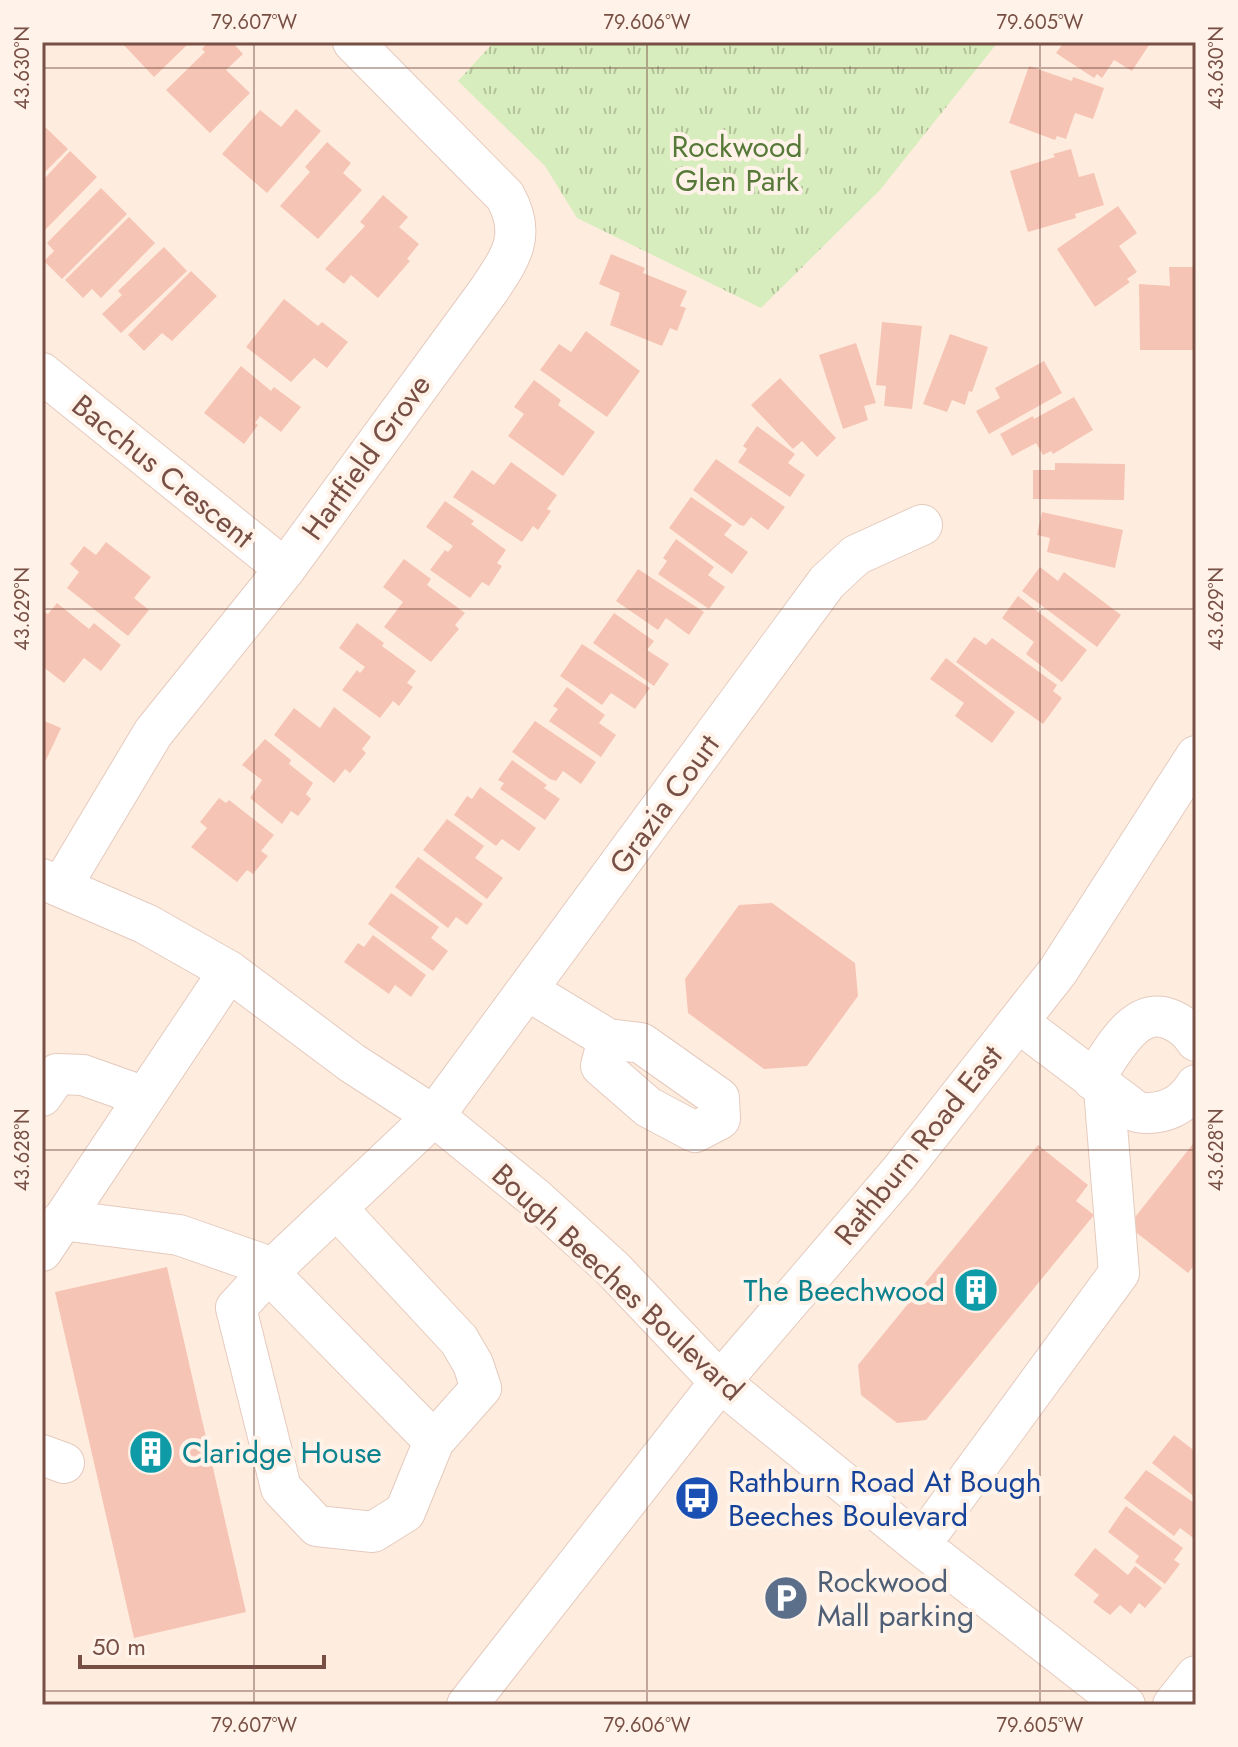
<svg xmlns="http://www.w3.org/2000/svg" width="1238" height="1747" font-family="Jost,sans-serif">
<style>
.park{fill:url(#park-tufts)}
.building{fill:#f6c4b4}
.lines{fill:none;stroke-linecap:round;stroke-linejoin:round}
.minor-casing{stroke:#e5cabe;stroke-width:42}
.minor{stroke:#fff;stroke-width:40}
.ticks{fill:none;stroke:#774f45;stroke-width:2;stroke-opacity:0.45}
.labels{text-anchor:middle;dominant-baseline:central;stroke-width:8;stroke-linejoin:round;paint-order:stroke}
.park-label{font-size:30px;fill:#567939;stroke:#fff2e8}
.street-label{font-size:30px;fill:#774f45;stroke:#fff2e8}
.culture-label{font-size:30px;fill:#0d838f;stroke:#fff2e8;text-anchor:end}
.transit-label{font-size:30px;fill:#164399;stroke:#fff2e8;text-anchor:start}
.service-label{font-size:30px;fill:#4e5e75;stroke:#fff2e8;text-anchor:start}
.neatline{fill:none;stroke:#774f45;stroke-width:3}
.ticks-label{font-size:20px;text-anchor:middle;fill:#774f45}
</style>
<defs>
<pattern id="park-tufts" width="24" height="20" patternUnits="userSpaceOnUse" patternTransform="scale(2)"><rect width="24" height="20" fill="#d8edbd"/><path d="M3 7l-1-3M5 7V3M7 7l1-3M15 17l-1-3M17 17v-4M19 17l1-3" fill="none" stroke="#b4c29b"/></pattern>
</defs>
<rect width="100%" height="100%" fill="#feeddf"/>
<path class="park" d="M494 42H998L880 190 761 308 577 218 545 166 458 81Z"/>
<path class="building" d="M121 42H194L190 46 188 44 154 77Z
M208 42H232L243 54 226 70 250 93 210 133 166 90 205 52 202 49Z
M1064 42H1145L1149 45 1132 71 1114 60 1102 78 1097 74 1094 78 1056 53Z
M1029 66 1072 81 1073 77 1104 88 1093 119 1075 113 1066 139 1057 136 1055 140 1009 123Z
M296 109 321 131 267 193 222 154 260 110 281 127Z
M42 124 68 149 42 175Z
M327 142 351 163 343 173 362 190 318 239 280 206 310 172 305 167Z
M1071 149 1079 177 1094 173 1104 205 1075 214 1076 218 1028 232 1010 171 1055 157 1053 154Z
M70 151 97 177 45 230 42 228V181Z
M101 188 127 214 62 279 44 261 54 251 47 243Z
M383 195 408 217 399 227 419 244 407 259 410 261 378 298 351 275 344 284 325 269 365 226 360 222Z
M1118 206 1137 233 1119 246 1137 272 1127 279 1130 282 1095 307 1057 249Z
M129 217 155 243 101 298 92 289 83 298 65 280Z
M164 247 187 271 121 333 102 314 122 295 118 291Z
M611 254 645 268 643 273 687 291 680 306 686 308 677 331 670 328 662 346 610 325 620 293 599 284Z
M1169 267H1196V350H1140L1139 284 1170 286Z
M191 271 217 296 172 341 162 333 144 351 128 335Z
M284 299 318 326 322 322 348 342 327 368 314 358 291 382 246 347Z
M882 322 922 326 912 409 884 406 886 386 876 385Z
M586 331 640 371 607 417 540 370 559 344 571 352Z
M950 334 988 347 972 392 969 391 965 405 952 400 947 412 923 404Z
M856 343 876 403 864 406 868 420 843 429 819 355Z
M1044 361 1062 393 989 434 976 411 1000 398 995 388Z
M241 366 271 391 274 387 301 407 281 432 260 416 255 423 258 425 244 444 204 413Z
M780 378 836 438 817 457 802 441 793 449 751 405Z
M534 380 561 400 558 405 595 432 563 476 508 436 524 414 514 407Z
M1074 397 1093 430 1053 454 1051 451 1043 455 1036 443 1012 456 1000 434 1033 416 1034 419Z
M757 426 795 454 788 463 805 475 790 497 738 462 747 449 743 446Z
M716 459 785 507 768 530 751 517 744 526 740 525 693 490Z
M511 462 557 495 547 509 551 511 538 530 533 526 522 542 453 497 472 470 494 485Z
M1055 463 1125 464 1124 500 1033 499V470H1055Z
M691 497 732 525 724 535 748 552 732 574 669 528Z
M445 501 474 521 471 524 506 550 497 563 502 566 489 586 482 582 470 598 430 570 445 550 448 552 453 546 426 527Z
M1042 512 1123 530 1115 568 1047 552 1050 538 1037 535Z
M676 539 714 567 708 575 725 587 709 609 658 574 667 561 663 558Z
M106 542 151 577 134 598 149 610 128 636 67 588 79 572 70 564 84 546 96 555Z
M404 559 431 579 427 585 465 613 455 625 459 629 431 662 384 627 403 602 383 587Z
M1040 567 1058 581 1064 572 1121 615 1097 647 1022 591Z
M638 569 704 612 689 635 666 618 658 630 616 601Z
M1018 596 1087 650 1062 682 1026 654 1034 642 1002 618Z
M57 603 89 629 94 623 121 645 101 671 84 658 64 683 42 666V610L48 614Z
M614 613 654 641 647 650 669 664 654 686 593 643Z
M357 623 384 643 382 646 416 671 407 683 413 687 399 706 393 701 380 718 342 690 357 670 360 673 365 667 339 648Z
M974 637 986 645 992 638 1057 685 1053 691 1062 698 1043 724 956 662Z
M582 644 650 688 635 709 611 693 602 705 560 676Z
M946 658 1015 712 992 743 955 716 964 703 930 679Z
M567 687 605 715 599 723 616 735 601 757 549 721 558 709 553 706Z
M334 707 371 737 362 749 366 753 350 773 345 769 334 783 274 735 294 708 320 728Z
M42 720 61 728 46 760 42 758Z
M535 721 596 762 581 784 563 771 556 781 550 779 512 752Z
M265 739 291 760 289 764 313 783 306 794 311 799 298 816 291 811 282 824 250 798 262 780 242 765Z
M512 760 547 785 544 788 560 799 545 820 500 789 504 783 498 780Z
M480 787 536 828 519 851 502 839 496 846 454 815 467 796 472 799Z
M219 798 226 803 229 800 274 835 261 851 268 856 253 874 247 870 237 882 191 847 207 828 200 822Z
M447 819 484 846 475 858 503 878 487 899 423 850Z
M418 857 483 904 467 925 456 917 448 928 395 887Z
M391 893 439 927 431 938 448 951 433 971 368 924Z
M772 903 855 963 858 996 807 1066 764 1069 688 1013 685 979 739 905Z
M373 935 426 975 411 997 395 985 389 994 344 962 358 943 364 947Z
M1196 1140V1263L1188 1273 1128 1226Z
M1038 1145 1088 1185 1076 1201 1094 1215 926 1420 897 1423 861 1395 858 1365Z
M167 1267 246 1612 134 1638 55 1292Z
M1174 1435 1196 1452V1498L1152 1463Z
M1146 1470 1196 1504V1540L1180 1528 1174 1536 1124 1498Z
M1126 1506 1183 1548 1174 1560 1180 1564 1165 1584 1135 1562 1139 1556 1108 1532Z
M1095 1548 1128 1575 1135 1566 1162 1588 1145 1608 1139 1603 1131 1614 1120 1605 1110 1615 1093 1602 1099 1595 1074 1575Z"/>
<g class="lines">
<g class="minor-casing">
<path id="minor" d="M42 373 285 569
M42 879 146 924 229 971 352 1063 434 1116 535 1198 613 1269 720 1382 920 1545 1125 1705
M61 887 153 733 285 569 489 290C511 257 527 235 505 196L353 42
M527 990 608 1039 641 1043 719 1098 720 1119 695 1132 648 1107 601 1066 608 1039
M1018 1022 1137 1112C1161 1116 1183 1107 1196 1085
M1093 1080C1112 1054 1134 1003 1172 1020 1183 1025 1190 1031 1196 1041
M42 1096 57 1074 83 1075 145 1097
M338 1210 459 1340 473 1364 481 1388 434 1441 405 1512 373 1532 317 1526 281 1488 236 1308 268 1273 434 1116 827 582 856 555 922 525
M62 1220 179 1235 259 1263 434 1441
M42 1251 229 971
M42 1455 64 1463
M920 1545 1119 1273 1104 1089
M467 1705 720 1382 899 1173 1058 971 1196 756
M1173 1705 1196 1676"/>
</g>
<use href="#minor" class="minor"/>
</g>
<path class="ticks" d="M254 42V1705M647 42V1705M1040 42V1705M42 68H1196M42 609H1196M42 1150H1196M42 1691H1196"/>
<defs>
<g id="building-disc" transform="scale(2.3)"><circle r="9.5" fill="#0f9aa8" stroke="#fff2e8"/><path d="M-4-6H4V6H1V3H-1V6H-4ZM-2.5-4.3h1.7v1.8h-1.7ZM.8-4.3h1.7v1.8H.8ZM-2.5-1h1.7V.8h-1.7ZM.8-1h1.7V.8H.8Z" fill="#fff"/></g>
<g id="bus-disc" transform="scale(2.3)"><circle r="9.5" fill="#1a4fb4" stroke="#fff2e8"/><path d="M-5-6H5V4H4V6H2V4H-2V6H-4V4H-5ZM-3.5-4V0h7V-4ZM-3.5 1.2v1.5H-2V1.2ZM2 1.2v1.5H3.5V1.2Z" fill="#fff"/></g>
<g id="parking-disc" transform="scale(2.3)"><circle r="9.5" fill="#5c6f8a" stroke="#fff2e8"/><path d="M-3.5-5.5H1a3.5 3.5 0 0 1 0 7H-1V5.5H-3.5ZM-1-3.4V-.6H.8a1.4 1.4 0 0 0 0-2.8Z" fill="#fff"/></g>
</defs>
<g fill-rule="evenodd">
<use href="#building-disc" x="976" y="1290"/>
<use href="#building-disc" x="151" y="1452"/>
<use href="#bus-disc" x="697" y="1498"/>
<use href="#parking-disc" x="786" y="1598"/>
</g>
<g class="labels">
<g class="park-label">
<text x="737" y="146">Rockwood<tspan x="737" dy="34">Glen Park</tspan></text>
</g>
<g class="street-label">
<text transform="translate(366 457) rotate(-54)">Hartfield Grove</text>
<text transform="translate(163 471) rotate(39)">Bacchus Crescent</text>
<text transform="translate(664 804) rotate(-54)">Grazia Court</text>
<text transform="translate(918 1145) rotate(-51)">Rathburn Road East</text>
<text transform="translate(618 1282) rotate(43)">Bough Beeches Boulevard</text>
</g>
<g class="culture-label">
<text x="945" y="1290">The Beechwood</text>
<text x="182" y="1452" text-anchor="start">Claridge House</text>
</g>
<g class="transit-label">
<text x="728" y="1481">Rathburn Road At Bough<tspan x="728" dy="34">Beeches Boulevard</tspan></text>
</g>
<g class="service-label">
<text x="817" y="1581">Rockwood<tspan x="817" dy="34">Mall parking</tspan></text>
</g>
</g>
<rect width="1238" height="1747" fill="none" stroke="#fff2e8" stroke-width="88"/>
<path d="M80 1655v12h244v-12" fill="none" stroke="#774f45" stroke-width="4"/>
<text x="92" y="1655" font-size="24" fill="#774f45" stroke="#fff2e8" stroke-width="6" paint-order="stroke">50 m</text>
<rect x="44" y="44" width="1150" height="1659" class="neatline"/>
<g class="ticks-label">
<text x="254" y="29">79.607°W</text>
<text x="647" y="29">79.606°W</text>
<text x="1040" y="29">79.605°W</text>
<text transform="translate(22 68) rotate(-90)" y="7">43.630°N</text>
<text transform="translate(1216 68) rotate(-90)" y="7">43.630°N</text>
<text transform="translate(22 609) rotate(-90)" y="7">43.629°N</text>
<text transform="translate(1216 609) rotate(-90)" y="7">43.629°N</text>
<text transform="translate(22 1150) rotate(-90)" y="7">43.628°N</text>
<text transform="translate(1216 1150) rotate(-90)" y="7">43.628°N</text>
<text x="254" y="1732">79.607°W</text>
<text x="647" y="1732">79.606°W</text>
<text x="1040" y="1732">79.605°W</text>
</g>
</svg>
